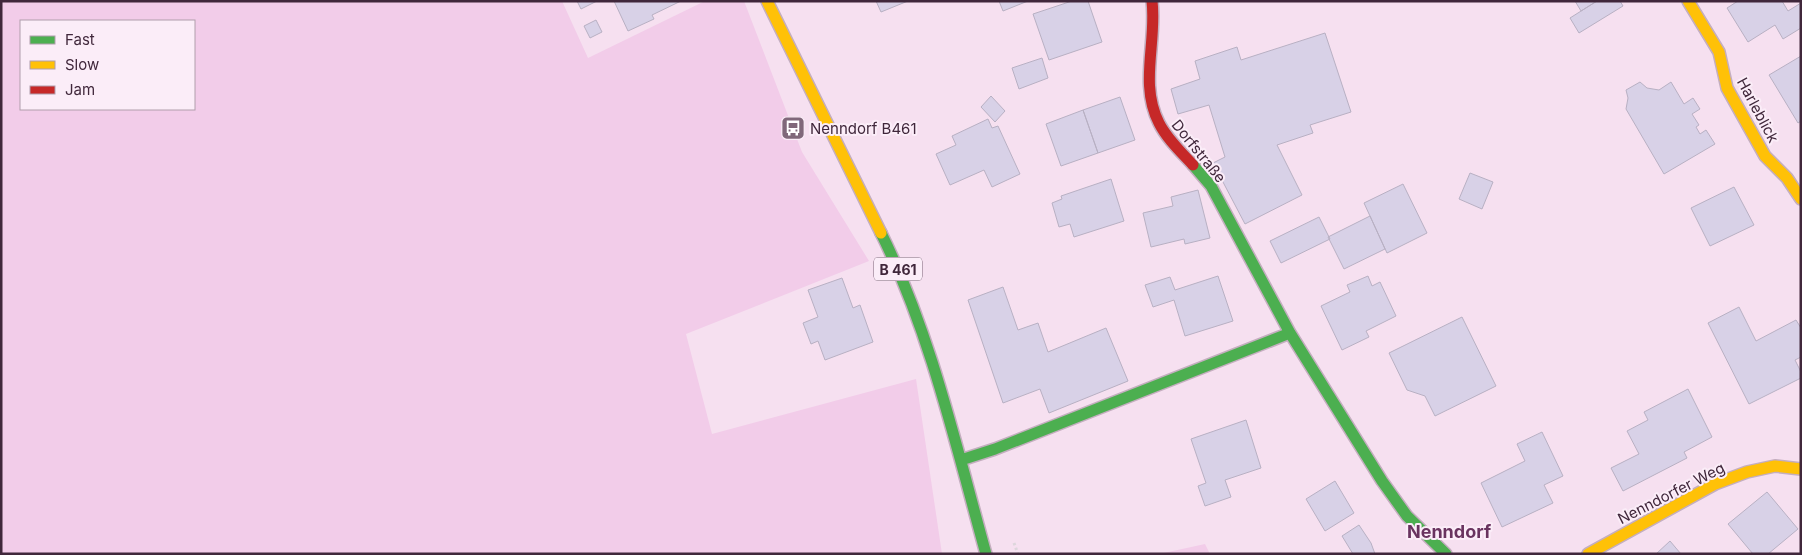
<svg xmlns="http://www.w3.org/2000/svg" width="1802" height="555" font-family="Inter,sans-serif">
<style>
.green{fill:#f2cce9;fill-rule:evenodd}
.building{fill:#d8d1e7;stroke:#b8b0c3}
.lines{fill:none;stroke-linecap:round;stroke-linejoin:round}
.fast-casing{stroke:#c4aebf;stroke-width:14}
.slow-casing{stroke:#c4aebf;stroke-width:14}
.jam-casing{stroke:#c4aebf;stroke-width:14}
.path{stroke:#ddd6dc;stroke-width:3;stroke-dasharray:2.5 2.5;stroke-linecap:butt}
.fast{stroke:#4caf50;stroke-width:11}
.slow{stroke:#ffc107;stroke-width:11}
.jam{stroke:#c62828;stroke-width:11}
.labels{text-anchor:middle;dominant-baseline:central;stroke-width:4;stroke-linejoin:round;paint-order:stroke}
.shield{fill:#fbedf8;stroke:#786274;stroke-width:1}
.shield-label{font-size:14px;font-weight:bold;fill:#40273b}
.street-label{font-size:15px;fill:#40273b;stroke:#fbedf8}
.poi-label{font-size:15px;fill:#40273b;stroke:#fbedf8;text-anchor:start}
.quarter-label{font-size:18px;font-weight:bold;fill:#69335f;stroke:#fbedf8}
</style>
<rect width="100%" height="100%" fill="#f6e0f0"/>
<path class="green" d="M1 1H562L588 58 705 1H744L802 152 869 261 686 334 712 434 916 379 942 554H1ZM21 21H194V109H21Z
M1205 544 1210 554H1159Z"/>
<path class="building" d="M577 1H597L581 9Z
M614 1H681L652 15 654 19 628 31Z
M876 1H908L881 12Z
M999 1H1028L1003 11Z
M1072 1H1088L1102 42 1049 60 1033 14Z
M1575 1H1597L1581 11Z
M1597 1H1620L1623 6 1579 33 1570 18Z
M1738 1H1782L1788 11 1801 3V28L1783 39 1775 25 1748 42 1727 8Z
M596 20 602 32 590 38 584 26Z
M1325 33 1351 112 1310 125 1313 133 1277 145 1302 195 1245 224 1213 163 1225 157 1209 105 1178 114 1171 89 1200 79 1195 61 1237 47 1241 60Z
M1801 56V121L1798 123 1769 75Z
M1042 58 1048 78 1019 89 1012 68Z
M1640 82 1647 88 1659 90 1671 82 1684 104 1693 98 1700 109 1692 114 1699 125 1696 127 1700 134 1706 130 1715 144 1664 174 1626 109 1628 98 1626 90Z
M991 96 1005 111 995 122 981 107Z
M1120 97 1135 140 1098 153 1083 110Z
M1083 110 1098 153 1061 166 1046 124Z
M988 119 992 128 998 126 1020 174 992 187 984 170 950 185 936 154 956 145 952 136Z
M1470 173 1493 182 1482 209 1459 199Z
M1111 179 1124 221 1074 237 1070 224 1059 227 1052 203 1062 199 1061 196Z
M1403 184 1427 233 1387 253 1364 203Z
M1734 187 1754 225 1710 246 1691 208Z
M1198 190 1210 238 1185 244 1184 239 1151 247 1143 213 1173 206 1171 197Z
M1370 216 1385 249 1344 269 1328 237Z
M1319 217 1330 239 1281 263 1270 241Z
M1218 276 1233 321 1185 336 1174 300 1153 307 1145 285 1170 277 1175 290Z
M1368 276 1372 286 1380 282 1396 316 1366 331 1369 337 1342 350 1321 306 1350 292 1347 285Z
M842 278 853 308 860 305 873 342 825 360 818 341 811 344 803 323 818 317 808 290Z
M1003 287 1018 330 1038 323 1048 352 1106 328 1128 381 1049 413 1040 389 1003 403 968 300Z
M1739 307 1756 341 1796 320 1801 328V357L1795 360 1801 372V378L1749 404 1708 323Z
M1462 317 1496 386 1435 416 1425 396 1407 390 1389 353Z
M1688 389 1712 437 1684 452 1687 458 1623 491 1611 468 1639 454 1627 431 1648 420 1644 412Z
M1246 420 1261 468 1225 480 1231 497 1205 506 1198 486 1206 483 1191 439Z
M1542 432 1563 476 1544 485 1553 503 1502 527 1481 483 1525 461 1517 444Z
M1335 481 1354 513 1325 531 1306 499Z
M1767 492 1798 529 1768 554H1753L1728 524Z
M1359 525 1371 543 1375 554H1353L1342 536Z
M1670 541 1681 554H1656Z"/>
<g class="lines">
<g class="fast-casing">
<path id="fast" d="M1193 165 1211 186 1290 333 1382 481 1407 516 1446 554
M881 233C931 334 956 446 986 554
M961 460 995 449 1290 333"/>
</g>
<g class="slow-casing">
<path id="slow" d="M767 1 881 233
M1688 1 1719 52 1727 88 1765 156 1787 178 1801 199
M1588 554 1715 484 1747 472 1775 466 1801 469"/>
</g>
<g class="jam-casing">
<path id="jam" d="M1152 1C1157 42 1139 84 1159 123 1167 139 1181 152 1193 165"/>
</g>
<path class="path" d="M1014 543 1018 554"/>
<use href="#fast" class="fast"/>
<use href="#slow" class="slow"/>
<use href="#jam" class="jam"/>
</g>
<defs>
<g id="bus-square" transform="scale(1.25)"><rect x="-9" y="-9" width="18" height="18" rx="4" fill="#80687a" stroke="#fbedf8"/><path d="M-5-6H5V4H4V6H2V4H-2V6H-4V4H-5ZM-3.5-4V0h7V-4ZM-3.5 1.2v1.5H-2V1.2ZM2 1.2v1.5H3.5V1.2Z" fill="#fff"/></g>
</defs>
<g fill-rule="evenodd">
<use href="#bus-square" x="793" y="128"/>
</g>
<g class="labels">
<rect class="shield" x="874" y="257.5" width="48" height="23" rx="4"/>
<g class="shield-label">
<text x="898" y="269">B 461</text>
</g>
<g class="street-label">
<text transform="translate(1758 110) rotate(62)">Harleblick</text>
<text transform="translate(1199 151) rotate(51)">Dorfstraße</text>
<text transform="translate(1671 493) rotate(-27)">Nenndorfer Weg</text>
</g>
<g class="poi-label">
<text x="810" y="128">Nenndorf B461</text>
</g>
<g class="quarter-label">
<text x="1449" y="531">Nenndorf</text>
</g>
</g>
<rect width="1802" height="555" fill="none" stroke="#40273b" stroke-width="5"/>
<rect x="20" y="20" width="175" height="90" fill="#fbedf8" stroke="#b09eac"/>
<rect x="30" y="36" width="25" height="8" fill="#4caf50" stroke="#b09eac"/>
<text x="65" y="45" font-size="15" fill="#40273b">Fast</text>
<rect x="30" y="61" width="25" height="8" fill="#ffc107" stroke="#b09eac"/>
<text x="65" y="70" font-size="15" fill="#40273b">Slow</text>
<rect x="30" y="86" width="25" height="8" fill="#c62828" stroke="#b09eac"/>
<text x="65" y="95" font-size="15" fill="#40273b">Jam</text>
</svg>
